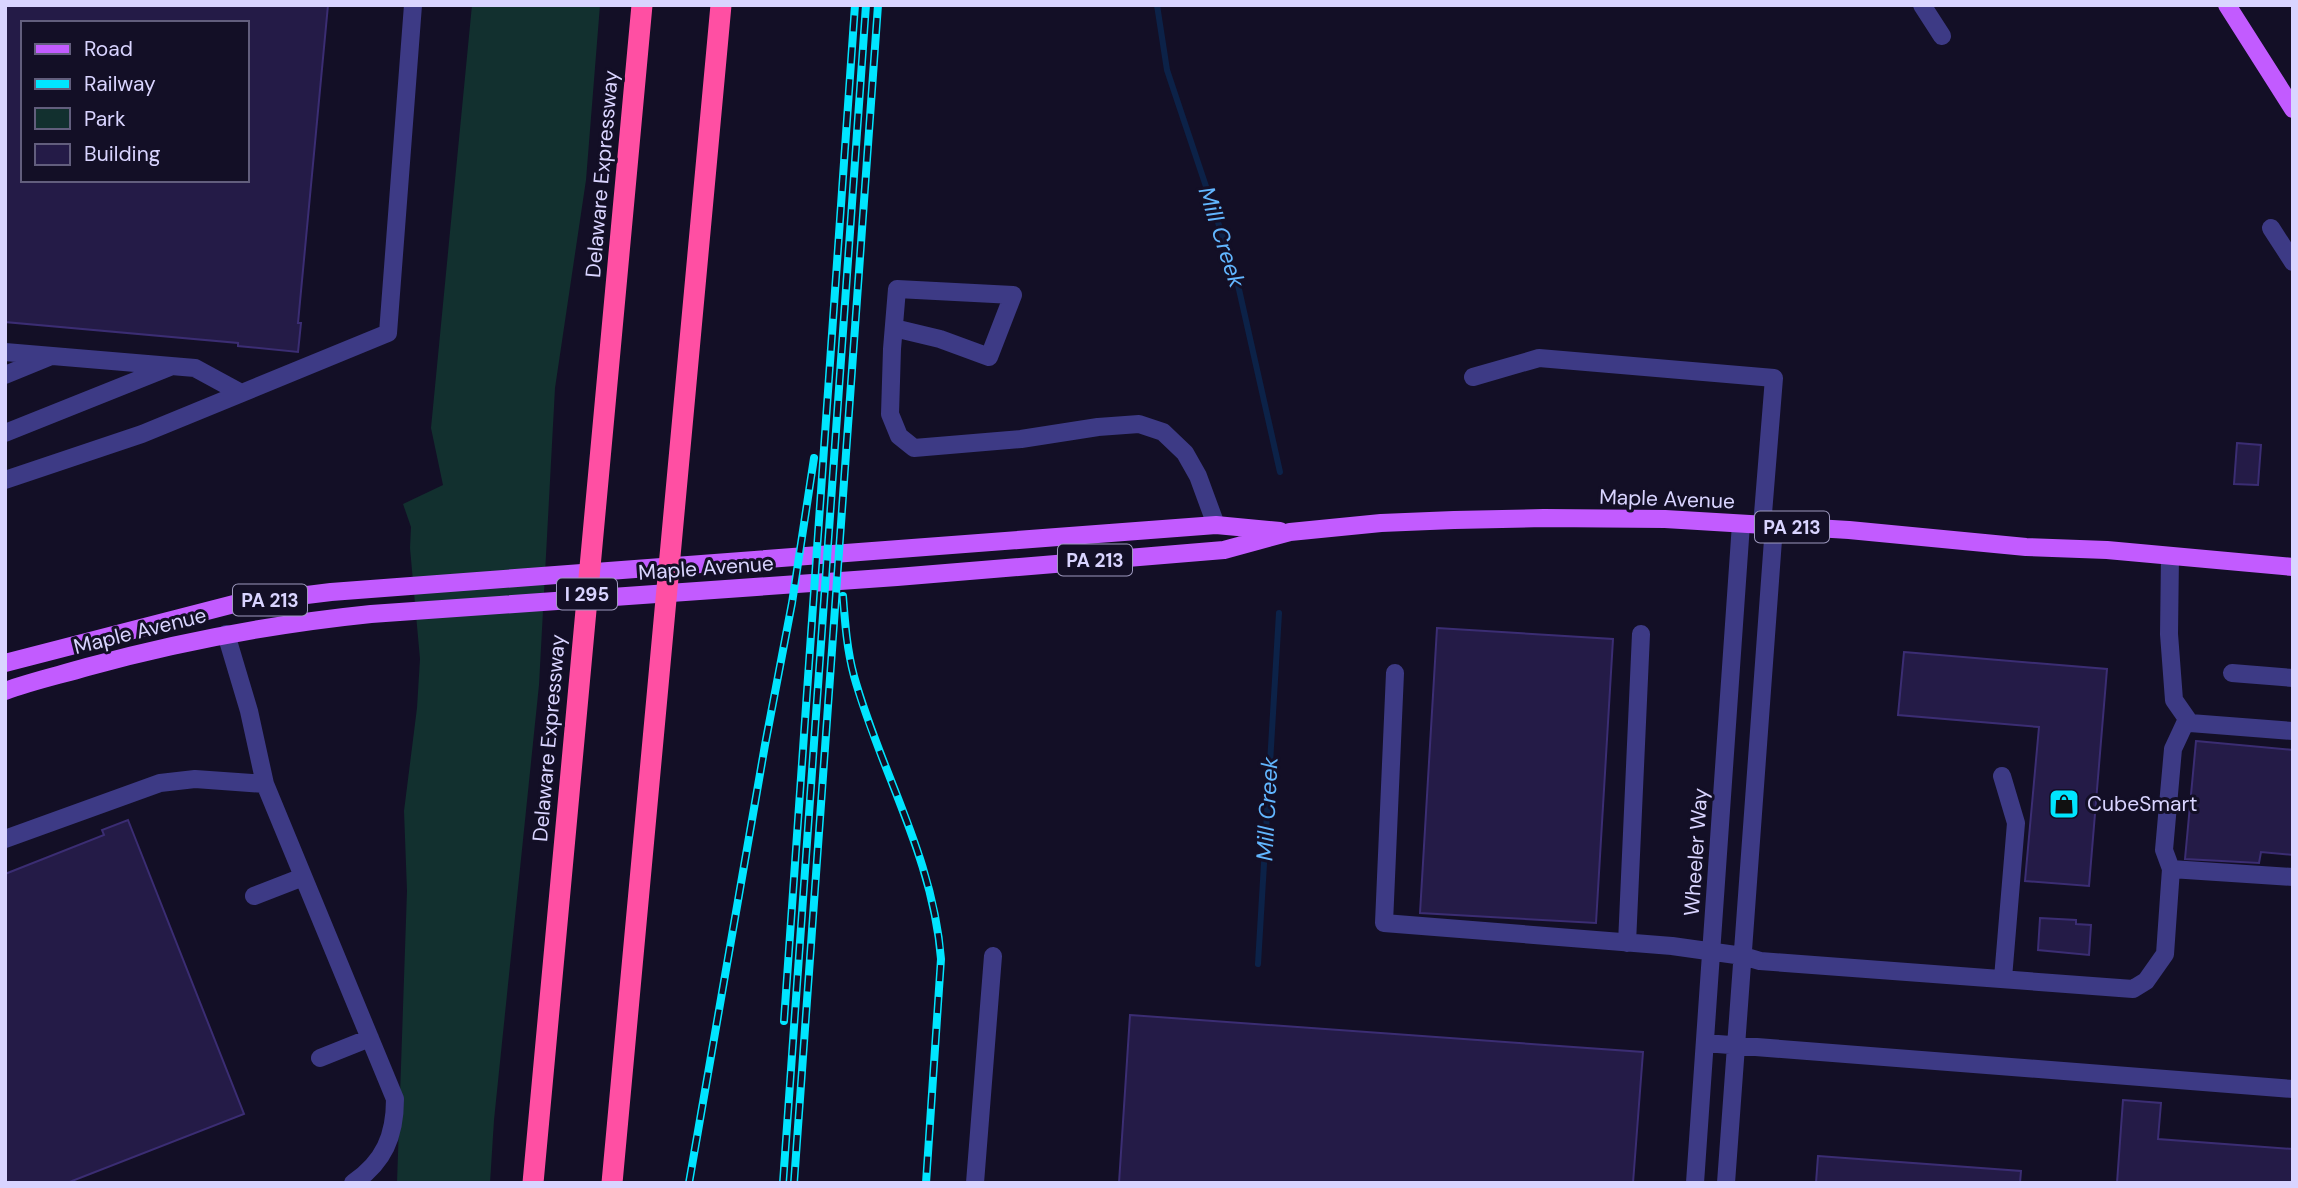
<svg xmlns="http://www.w3.org/2000/svg" width="2298" height="1188" font-family="'DM Sans',sans-serif">
<style>
.green{fill:#12302f}
.lines{fill:none;stroke-linecap:round;stroke-linejoin:round}
.stream{stroke:#0c2248;stroke-width:6}
.building{fill:#241b47;stroke:#3b2d73;stroke-width:2;fill-rule:evenodd}
.minor{stroke:#3d3a85;stroke-width:18}
.major{stroke:#c25bff;stroke-width:18}
.highway{stroke:#ff4fa3;stroke-width:21}
.rail-casing{stroke:#00e5ff;stroke-width:8}
.rail{stroke:#130f26;stroke-width:5;stroke-dasharray:16;stroke-linecap:butt}
.labels{text-anchor:middle;dominant-baseline:central;stroke-width:6;stroke-linejoin:round;paint-order:stroke}
.shield{fill:#130f26;stroke:#9e99be;stroke-width:2}
.shield-label{font-size:19px;font-weight:bold;fill:#d9d4ff}
.street-label{font-size:21px;fill:#d9d4ff;stroke:#130f26}
.poi-label{font-size:21px;fill:#d9d4ff;stroke:#130f26;text-anchor:start}
.water-label{font-size:23px;font-style:italic;fill:#62b6ff;stroke:#130f26}
</style>
<rect width="100%" height="100%" fill="#130f26"/>
<path class="green" d="M472 5H600L586 180 555 388 539 685 494 1120 490 1183H397L407 891 404 811 417 708 420 659 410 548 411 527 403 504 443 485 431 428Z"/>
<g class="lines">
<path class="stream" d="M1157 5 1167 70 1236 276 1280 472
M1258 964 1279 613"/>
</g>
<path class="building" d="M5 5H328L298 323H301L298 352 238 346V343L5 322ZM23 23H247V180H23Z
M2237 443 2261 445 2258 485 2234 484Z
M1437 628 1613 639 1596 923 1420 913Z
M1904 652 2107 669 2089 886 2025 881 2039 727 1898 715Z
M2196 741 2293 750V855L2261 852 2259 863 2185 859Z
M128 820 244 1114 67 1183H5V874L104 835 102 830Z
M2040 918 2076 920V924L2091 925 2089 955 2038 950Z
M1130 1015 1643 1052 1633 1183H1119Z
M2123 1100 2161 1103 2158 1139 2293 1149V1183H2117Z
M1818 1156 2021 1171 2020 1183H1816Z"/>
<g class="lines">
<path class="minor" d="M1922 5 1942 36
M2271 228 2293 262
M894 328 940 339 989 357 1013 295 897 289 892 349 890 414 899 436 914 448 1021 439 1098 427 1139 424 1163 432 1185 453 1198 476 1216 525
M5 352 195 368 241 393
M5 375 49 357
M1473 377 1539 358 1774 378 1762 526
M5 433 170 367
M5 480 142 434 388 333 413 5
M2170 556 2169 634 2174 700 2190 723 2293 731
M226 634 249 711 265 784
M1395 673 1384 923 1672 946 1743 956 1760 961 2133 989 2146 981 2165 954 2171 869 2293 877
M2232 673 2293 678
M2002 776 2016 823 2003 978
M5 839 160 783 195 779 265 784 395 1099C395 1136 384 1162 353 1183
M2171 869 2164 850 2173 749 2187 719
M254 896 303 877
M1627 943 1641 634
M1705 1043 2293 1089
M320 1058 370 1038
M975 1183 993 956
M1695 1183 1741 524
M1726 1183 1774 526"/>
<path class="major" d="M2227 5 2293 109
M5 663 234 604 331 592 1216 525 1280 531
M5 691C32 681 60 675 87 667 182 641 273 624 371 614L897 577 1224 550 1290 532 1381 523 1454 520 1544 518 1665 519 1849 530 2026 547 2107 550 2293 567"/>
<path class="highway" d="M533 1183 642 5
M612 1183 721 5"/>
<g class="rail-casing">
<path id="rail" d="M843 596C845 623 847 650 854 676 881 773 933 856 941 959L926 1183
M784 1021 855 5
M689 1183 765 745 792 603 814 458
M783 1183 866 5
M794 1183 878 5"/>
</g>
<use href="#rail" class="rail"/>
</g>
<defs>
<g id="shop-square" transform="scale(1.575)"><rect x="-9" y="-9" width="18" height="18" rx="4" fill="#00e5ff" stroke="#130f26"/><path d="M-5-2.5h2.3a2.7 3.5 0 0 1 5.4 0H5L5.5 6h-11ZM-1.5-2.5h3a1.5 2.3 0 0 0-3 0Z" fill="#111"/></g>
</defs>
<g fill-rule="evenodd">
<use href="#shop-square" x="2064" y="804"/>
</g>
<g class="labels">
<g class="shield">
<rect x="1755" y="511.5" width="74" height="31" rx="5"/>
<rect x="1058" y="544.5" width="74" height="31" rx="5"/>
<rect x="557" y="578.5" width="60" height="31" rx="5"/>
<rect x="233" y="584.5" width="74" height="31" rx="5"/>
</g>
<g class="shield-label">
<text x="1792" y="527">PA 213</text>
<text x="1095" y="560">PA 213</text>
<text x="587" y="594">I 295</text>
<text x="270" y="600">PA 213</text>
</g>
<g class="street-label">
<text transform="translate(602 174) rotate(-85)">Delaware Expressway</text>
<text transform="translate(1667 499) rotate(2)">Maple Avenue</text>
<text transform="translate(706 568) rotate(-4)">Maple Avenue</text>
<text transform="translate(140 631) rotate(-14)">Maple Avenue</text>
<text transform="translate(549 738) rotate(-85)">Delaware Expressway</text>
<text transform="translate(1696 852) rotate(-86)">Wheeler Way</text>
</g>
<g class="poi-label">
<text x="2087" y="804">CubeSmart</text>
</g>
<g class="water-label">
<text transform="translate(1222 237) rotate(72)">Mill Creek</text>
<text transform="translate(1267 809) rotate(-87)">Mill Creek</text>
</g>
</g>
<rect width="2298" height="1188" fill="none" stroke="#d9d4ff" stroke-width="14"/>
<rect x="21" y="21" width="228" height="161" fill="#130f26" stroke="#625e7d" stroke-width="2"/>
<rect x="35" y="44" width="35" height="10" fill="#c25bff" stroke="#625e7d" stroke-width="2"/>
<text x="84" y="56" font-size="21" fill="#d9d4ff">Road</text>
<rect x="35" y="79" width="35" height="10" fill="#00e5ff" stroke="#625e7d" stroke-width="2"/>
<text x="84" y="91" font-size="21" fill="#d9d4ff">Railway</text>
<rect x="35" y="108" width="35" height="21" fill="#12302f" stroke="#625e7d" stroke-width="2"/>
<text x="84" y="126" font-size="21" fill="#d9d4ff">Park</text>
<rect x="35" y="144" width="35" height="21" fill="#241b47" stroke="#625e7d" stroke-width="2"/>
<text x="84" y="161" font-size="21" fill="#d9d4ff">Building</text>
</svg>
